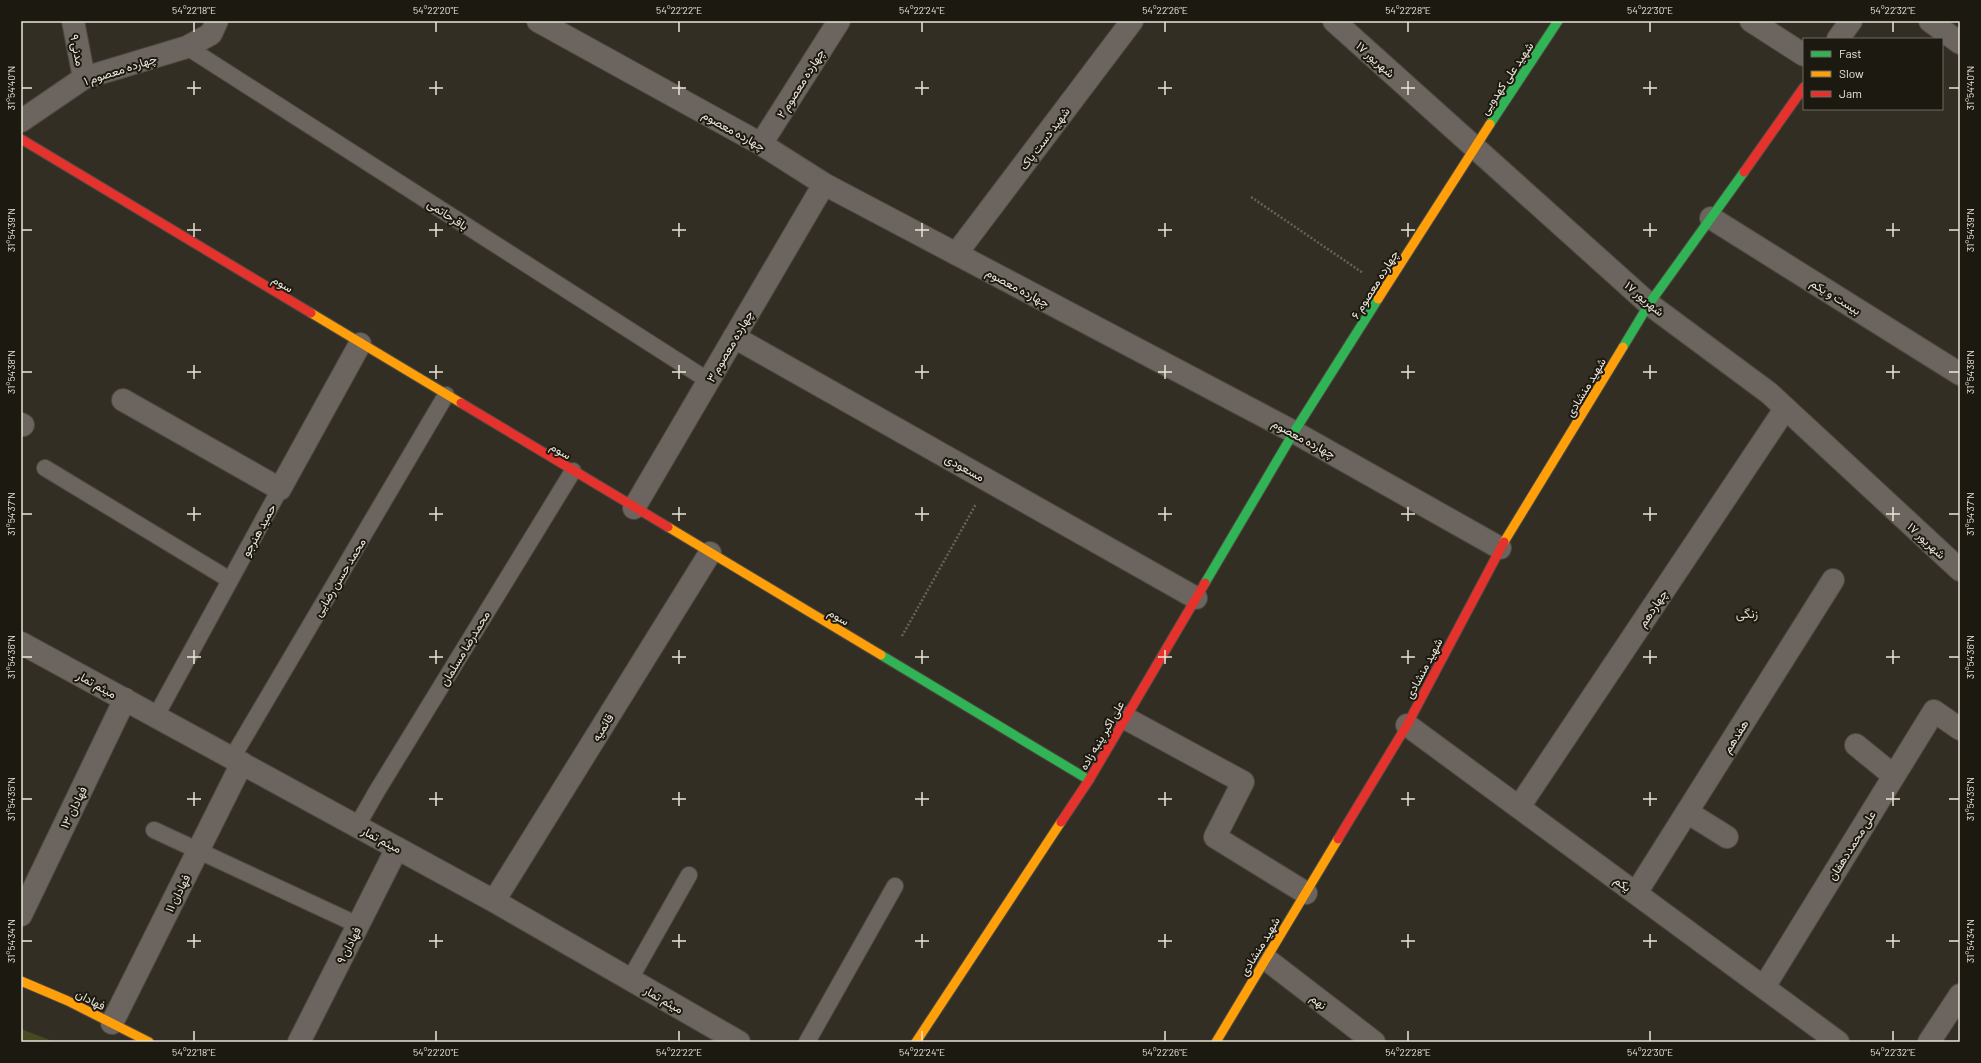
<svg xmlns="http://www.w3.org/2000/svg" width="1981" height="1063" font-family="Barlow,Vazirmatn,sans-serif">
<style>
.green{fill:#464a20}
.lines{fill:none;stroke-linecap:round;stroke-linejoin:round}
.lane-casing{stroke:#4e4a42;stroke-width:18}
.street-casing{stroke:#4e4a42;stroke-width:24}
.fast-casing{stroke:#4e4a42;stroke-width:11}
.slow-casing{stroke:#4e4a42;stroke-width:11}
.jam-casing{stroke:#4e4a42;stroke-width:11}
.path{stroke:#68625c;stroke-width:2.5;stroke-dasharray:2 2;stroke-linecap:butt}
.lane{stroke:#6c645e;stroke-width:16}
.street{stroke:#6c645e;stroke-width:22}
.fast{stroke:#30b455;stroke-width:9}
.slow{stroke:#ff9f0a;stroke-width:9}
.jam{stroke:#e5322d;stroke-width:9}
.ticks{fill:none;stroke:#eae5d9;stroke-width:1.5}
.labels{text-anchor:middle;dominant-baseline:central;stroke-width:4;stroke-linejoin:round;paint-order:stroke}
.street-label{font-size:12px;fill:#eae5d9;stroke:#1c1911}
.neighbourhood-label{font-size:13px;fill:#ded6be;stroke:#1c1911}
.neatline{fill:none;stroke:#eae5d9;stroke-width:1.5}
.ticks-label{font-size:10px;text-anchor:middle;fill:#eae5d9}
</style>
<rect width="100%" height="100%" fill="#322e23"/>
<path class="green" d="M21 1029 55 1042H21Z"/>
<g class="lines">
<g class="lane-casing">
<path id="lane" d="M187 47 709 381
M45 468 230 580
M156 716 280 489
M232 758 446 395
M357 826 377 791 573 471
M154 830 358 925
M630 979 689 875
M807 1042 895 886"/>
</g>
<g class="street-casing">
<path id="street" d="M73 21 84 78
M538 21 761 144 824 184 1294 432 1500 548
M1334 21 1649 304 1769 393 1960 570
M1751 21 1804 55
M1930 21 1960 43
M1838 39 1851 21
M21 121 84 78 187 47 211 34 217 21
M761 144 839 21
M1711 218 1960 374
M956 254 1132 21
M734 337 1196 598
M123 400 280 489 360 344
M21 424 23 425
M634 508 824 184
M21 643 494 901 739 1042
M1125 718 1243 782 1215 837 1306 893
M1407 725 1838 1042
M1856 745 1894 776
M1519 807 1785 409
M1687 812 1727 837
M1636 893 1833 580
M494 901 710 553
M21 915 125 699
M1266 959 1374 1042
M1764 987 1934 711 1960 729
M112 1023 242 763
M299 1042 397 848
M1929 1042 1960 995"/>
</g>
<g class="fast-casing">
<path id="fast" d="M1490 124 1558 21
M1623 347 1649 304 1744 172
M1205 583 1294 432 1378 299
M881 655 1089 780"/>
</g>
<g class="slow-casing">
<path id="slow" d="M1378 299 1490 124
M311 313 461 403
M668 527 881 655
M1504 542 1623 347
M21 981 68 1001 149 1042
M916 1042 1061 822
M1216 1042 1338 839"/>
</g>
<g class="jam-casing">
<path id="jam" d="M21 139 311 313
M1744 172 1804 87
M461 403 668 527
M1061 822 1089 780 1205 583
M1338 839 1407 725 1504 542"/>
</g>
<path class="path" d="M1251 197 1363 273
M902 636 976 504"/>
<use href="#lane" class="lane"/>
<use href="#street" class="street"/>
<use href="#fast" class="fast"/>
<use href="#slow" class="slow"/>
<use href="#jam" class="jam"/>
</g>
<path class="ticks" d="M194 22V32M436 22V32M679 22V32M922 22V32M1165 22V32M1408 22V32M1650 22V32M1893 22V32M194 81V95M436 81V95M679 81V95M922 81V95M1165 81V95M1408 81V95M1650 81V95M22 88H32M187 88H201M429 88H443M672 88H686M915 88H929M1158 88H1172M1401 88H1415M1643 88H1657M1949 88H1959M194 223V237M436 223V237M679 223V237M922 223V237M1165 223V237M1408 223V237M1650 223V237M1893 223V237M22 230H32M187 230H201M429 230H443M672 230H686M915 230H929M1158 230H1172M1401 230H1415M1643 230H1657M1886 230H1900M1949 230H1959M194 365V379M436 365V379M679 365V379M922 365V379M1165 365V379M1408 365V379M1650 365V379M1893 365V379M22 372H32M187 372H201M429 372H443M672 372H686M915 372H929M1158 372H1172M1401 372H1415M1643 372H1657M1886 372H1900M1949 372H1959M194 507V521M436 507V521M679 507V521M922 507V521M1165 507V521M1408 507V521M1650 507V521M1893 507V521M22 514H32M187 514H201M429 514H443M672 514H686M915 514H929M1158 514H1172M1401 514H1415M1643 514H1657M1886 514H1900M1949 514H1959M194 650V664M436 650V664M679 650V664M922 650V664M1165 650V664M1408 650V664M1650 650V664M1893 650V664M22 657H32M187 657H201M429 657H443M672 657H686M915 657H929M1158 657H1172M1401 657H1415M1643 657H1657M1886 657H1900M1949 657H1959M194 792V806M436 792V806M679 792V806M922 792V806M1165 792V806M1408 792V806M1650 792V806M1893 792V806M22 799H32M187 799H201M429 799H443M672 799H686M915 799H929M1158 799H1172M1401 799H1415M1643 799H1657M1886 799H1900M1949 799H1959M194 934V948M436 934V948M679 934V948M922 934V948M1165 934V948M1408 934V948M1650 934V948M1893 934V948M22 941H32M187 941H201M429 941H443M672 941H686M915 941H929M1158 941H1172M1401 941H1415M1643 941H1657M1886 941H1900M1949 941H1959M194 1031V1041M436 1031V1041M679 1031V1041M922 1031V1041M1165 1031V1041M1408 1031V1041M1650 1031V1041M1893 1031V1041"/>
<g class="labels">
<g class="street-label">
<text transform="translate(78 50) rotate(79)">مدنی ۹</text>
<text transform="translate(1376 59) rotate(42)">۱۷ شهریور</text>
<text transform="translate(120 69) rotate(-18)">چهارده معصوم ۱</text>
<text transform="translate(1506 78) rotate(-56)">شهید علی کهدویی</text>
<text transform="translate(800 83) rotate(-58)">چهارده معصوم ۲</text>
<text transform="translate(734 130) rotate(29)">چهارده معصوم</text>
<text transform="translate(1044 138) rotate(-53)">شهید دست پاک</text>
<text transform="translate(448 214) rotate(33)">باقرحاتمی</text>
<text transform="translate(283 283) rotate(31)">سوم</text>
<text transform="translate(1374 284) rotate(-58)">چهارده معصوم ۶</text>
<text transform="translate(1018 287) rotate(28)">چهارده معصوم</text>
<text transform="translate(1836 296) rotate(32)">بیست و یکم</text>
<text transform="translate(1645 298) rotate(40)">۱۷ شهریور</text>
<text transform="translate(729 346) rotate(-60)">چهارده معصوم ۳</text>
<text transform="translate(1585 387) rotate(-59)">شهید منشادی</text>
<text transform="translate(1304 438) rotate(28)">چهارده معصوم</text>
<text transform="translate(561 450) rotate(31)">سوم</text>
<text transform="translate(965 467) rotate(29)">مسعودی</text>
<text transform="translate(258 530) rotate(-61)">حمید هنرجو</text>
<text transform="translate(1927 540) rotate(43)">۱۷ شهریور</text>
<text transform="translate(339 577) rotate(-59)">محمد حسن رضایی</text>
<text transform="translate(1652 608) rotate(-56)">چهاردهم</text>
<text transform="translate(839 616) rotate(31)">سوم</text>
<text transform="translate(464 648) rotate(-59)">محمدرضا مسلمان</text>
<text transform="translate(1423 668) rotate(-62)">شهید منشادی</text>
<text transform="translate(97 684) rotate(29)">میثم تمار</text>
<text transform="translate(602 727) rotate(-58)">قائمیه</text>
<text transform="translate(1101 735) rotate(-60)">علی اکبر پنبه زاده</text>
<text transform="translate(1735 736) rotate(-58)">هفدهم</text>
<text transform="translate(73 807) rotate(-64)">فهادان ۱۳</text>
<text transform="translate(382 839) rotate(28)">میثم تمار</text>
<text transform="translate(1851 845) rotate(-58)">علی محمددهقان</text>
<text transform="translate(1623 883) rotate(36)">یکم</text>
<text transform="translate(177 893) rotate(-63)">فهادان ۱۱</text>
<text transform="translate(348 945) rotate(-63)">فهادان ۹</text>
<text transform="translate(1259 946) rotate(-59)">شهید منشادی</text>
<text transform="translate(91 999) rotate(27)">فهادان</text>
<text transform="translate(664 999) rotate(30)">میثم تمار</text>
<text transform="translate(1319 1001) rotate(39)">نهم</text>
</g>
<g class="neighbourhood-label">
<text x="1747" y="613">زنگی</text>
</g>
</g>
<rect width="1981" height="1063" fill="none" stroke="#1c1911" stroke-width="44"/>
<rect x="1803" y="38" width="140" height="72" fill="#1c1911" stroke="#6e6b61"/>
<rect x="1811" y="51" width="20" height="6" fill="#30b455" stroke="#6e6b61"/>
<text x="1839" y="58" font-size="12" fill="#eae5d9">Fast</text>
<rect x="1811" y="71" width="20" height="6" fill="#ff9f0a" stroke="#6e6b61"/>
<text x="1839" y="78" font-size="12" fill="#eae5d9">Slow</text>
<rect x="1811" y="91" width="20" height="6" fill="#e5322d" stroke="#6e6b61"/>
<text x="1839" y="98" font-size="12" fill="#eae5d9">Jam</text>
<rect x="22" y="22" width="1937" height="1019" class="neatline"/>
<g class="ticks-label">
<text x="194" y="14">54°22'18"E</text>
<text x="436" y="14">54°22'20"E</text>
<text x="679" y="14">54°22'22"E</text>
<text x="922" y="14">54°22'24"E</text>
<text x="1165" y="14">54°22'26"E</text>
<text x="1408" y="14">54°22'28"E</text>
<text x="1650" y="14">54°22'30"E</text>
<text x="1893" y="14">54°22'32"E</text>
<text transform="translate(11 88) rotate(-90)" y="4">31°54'40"N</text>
<text transform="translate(1970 88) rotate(-90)" y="4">31°54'40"N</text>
<text transform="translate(11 230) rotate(-90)" y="4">31°54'39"N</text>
<text transform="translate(1970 230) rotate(-90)" y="4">31°54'39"N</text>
<text transform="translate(11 372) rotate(-90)" y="4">31°54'38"N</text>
<text transform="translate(1970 372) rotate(-90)" y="4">31°54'38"N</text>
<text transform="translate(11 514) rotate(-90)" y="4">31°54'37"N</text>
<text transform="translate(1970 514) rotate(-90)" y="4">31°54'37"N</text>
<text transform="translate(11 657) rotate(-90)" y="4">31°54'36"N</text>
<text transform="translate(1970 657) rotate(-90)" y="4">31°54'36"N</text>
<text transform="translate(11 799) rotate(-90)" y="4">31°54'35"N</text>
<text transform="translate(1970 799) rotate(-90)" y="4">31°54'35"N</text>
<text transform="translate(11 941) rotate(-90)" y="4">31°54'34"N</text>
<text transform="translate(1970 941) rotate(-90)" y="4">31°54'34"N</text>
<text x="194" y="1056">54°22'18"E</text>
<text x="436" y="1056">54°22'20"E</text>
<text x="679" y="1056">54°22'22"E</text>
<text x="922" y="1056">54°22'24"E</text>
<text x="1165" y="1056">54°22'26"E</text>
<text x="1408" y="1056">54°22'28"E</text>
<text x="1650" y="1056">54°22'30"E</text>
<text x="1893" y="1056">54°22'32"E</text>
</g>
</svg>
